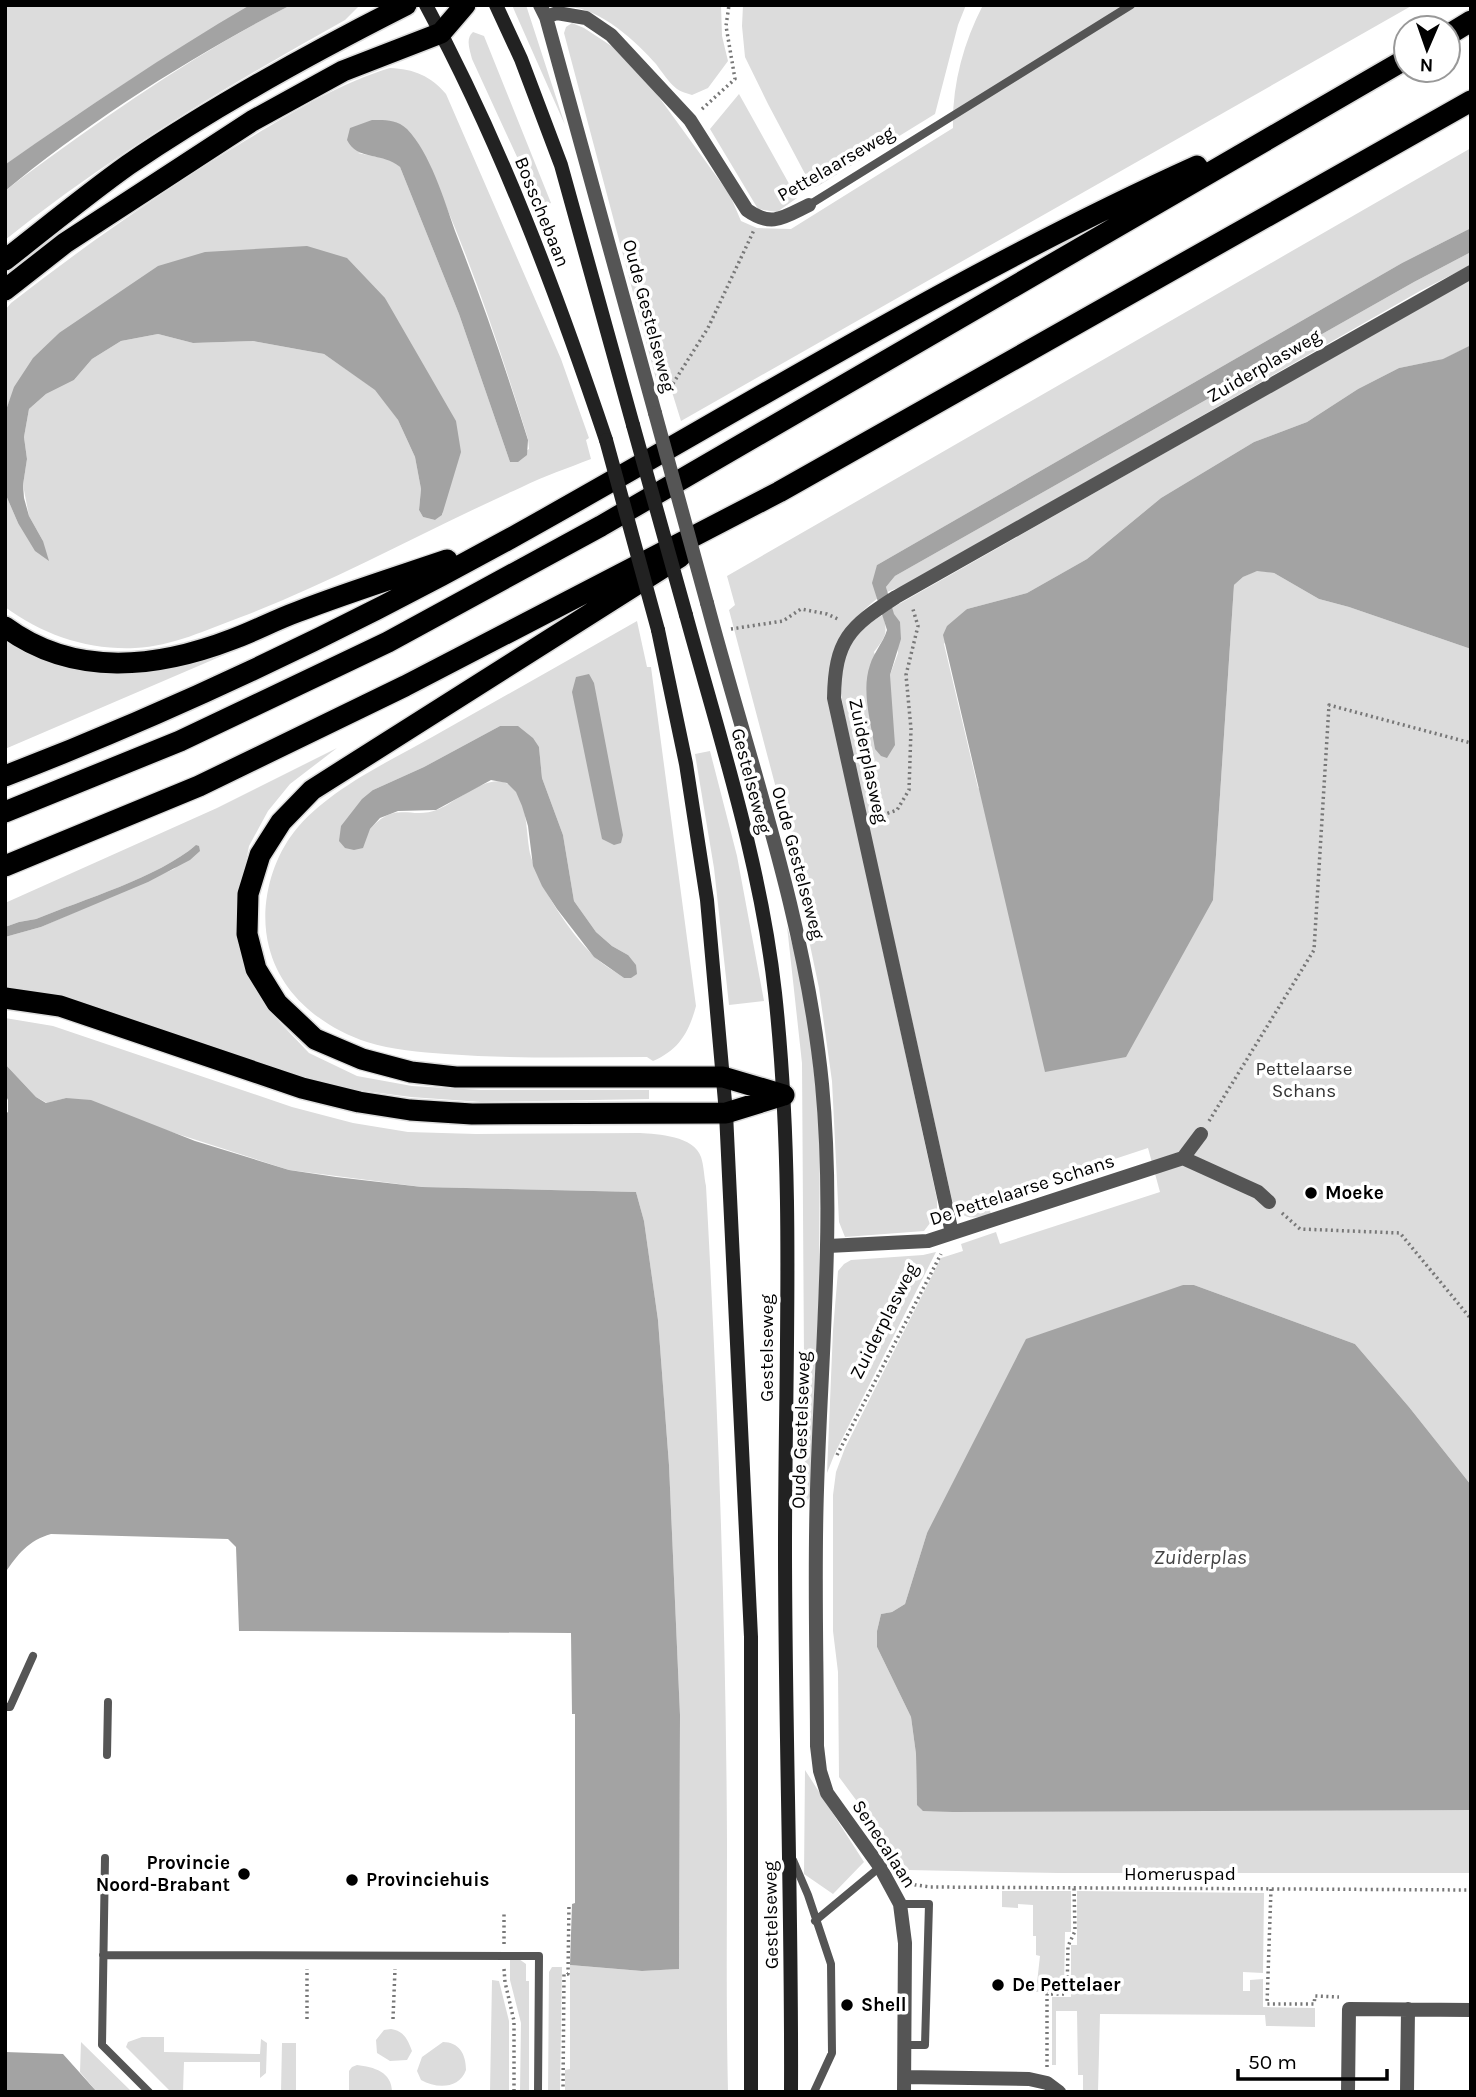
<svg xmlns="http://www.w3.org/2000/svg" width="1476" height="2097" font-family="Karla,sans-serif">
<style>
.green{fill:#dcdcdc;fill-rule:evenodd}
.water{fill:#a3a3a3}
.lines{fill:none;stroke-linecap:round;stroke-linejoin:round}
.highway-casing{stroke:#dbdbdb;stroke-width:24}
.path{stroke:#777;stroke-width:3.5;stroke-dasharray:2 3.5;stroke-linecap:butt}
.lane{stroke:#555;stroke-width:8}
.street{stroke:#555;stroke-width:14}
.secondary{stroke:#222;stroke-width:14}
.highway{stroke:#000;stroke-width:21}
.street-bridge{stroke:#555;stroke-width:14}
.secondary-bridge{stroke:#222;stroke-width:14}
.poi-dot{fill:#000;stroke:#fff;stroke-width:2.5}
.labels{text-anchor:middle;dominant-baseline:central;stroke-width:7;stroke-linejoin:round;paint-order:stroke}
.street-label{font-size:19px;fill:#000;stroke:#fff}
.park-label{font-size:19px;fill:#333;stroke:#fff}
.poi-label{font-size:19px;font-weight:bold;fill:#000;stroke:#fff;text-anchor:start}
.water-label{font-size:21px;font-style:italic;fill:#444;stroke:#fff}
</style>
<rect width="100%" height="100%" fill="#fff"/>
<path class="green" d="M5 5H254C167 53 86 108 5 165Z
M291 5H360L345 20C227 86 111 155 5 240V191L19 180C106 116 194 54 291 5Z
M512 5H526L565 125 515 12Z
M557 5H721L722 36 728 61 708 88 692 95C687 93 681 92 677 89 669 83 662 72 656 64 636 41 593 1 561 8Z
M743 5H966L958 25 935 114 818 186 812 187 768 104 745 57 742 26Z
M983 5H1413L681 421 672 392 660 394 564 33 566 27 572 23 584 28 613 47 656 93 730 195 741 221 757 228 791 229 953 128C952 85 963 44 983 5Z
M473 32 484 36 551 203 540 207 472 59C470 50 465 39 473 32Z
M390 68C414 69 431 76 446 94L561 359 589 438 586 440 591 459C568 468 544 476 522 487 428 529 338 580 241 617 206 630 173 646 135 648 87 650 43 635 5 607V493L18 523 43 541 29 516 23 485 27 459 24 437 29 409 46 394 74 380 92 359 121 341 158 334 193 343 253 341 324 354 376 390 398 420 415 457 421 489 419 510 423 517 435 520 443 514 385 298 59 333C33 359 18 377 5 413V310L11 303C87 244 165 189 248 139 293 112 340 83 390 68ZM418 144C464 239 497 339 528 439L529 449 510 462 459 314 400 167 392 160 358 153Z
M739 94 797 198 777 212 758 209 710 129Z
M1471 148V228L1402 263 877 565 878 598C842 626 829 653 828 698L937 1199V1214L924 1231 845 1237 839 1222 832 1081 819 988 782 811 729 610 735 605 727 576Z
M1471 252V265L1420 291 906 585 887 592 886 587 895 576 1414 282Z
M1471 279V345L1444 359 1399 368 1358 389 1307 422 1254 442 1161 498 1087 559 1027 593 967 609 944 644 978 788 1213 900 1234 585 1243 577 1257 570 1274 573 1319 599 1349 607 1471 649V1485L1409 1407 1355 1344 1194 1285H1183L927 1533 905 1604 892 1612 881 1614 877 1631V1647L911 1717 916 1754 917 1804 922 1810H1471V1873H1059L908 1870 839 1777 838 1672 833 1631V1495L836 1472 845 1448 941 1258 963 1251 961 1244 996 1232 1000 1244 1160 1192 1148 1148 987 1201 991 1214C970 1220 961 1220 952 1200L847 729C845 712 839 692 840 675 841 651 862 625 883 615 888 634 886 636 874 652L889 693 890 675 898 653 892 608Z
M637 621 647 667H651L696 1006C689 1032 679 1050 653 1061L647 1057C580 1057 513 1059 446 1054 420 1052 392 1050 367 1042 322 1027 281 995 269 947 259 909 270 863 294 832 327 790 388 762 434 736 501 698 569 660 637 621ZM500 726 539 747 542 778 563 835 574 901 596 932 612 946 628 955 624 978C614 970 602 965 594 956 569 932 541 889 531 857 525 837 530 794 506 783 487 774 457 801 439 809 411 821 397 799 370 829L373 790 424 767Z
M5 639 104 672 138 673 168 668 238 649 5 749Z
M337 748 290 784 268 811 249 846 240 892 249 972 269 1011 309 1053 357 1076 412 1086 481 1090H649V1099L481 1102 411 1097 357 1090 303 1077 111 1011 62 998 5 990V937L41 927 174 869 196 845C159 877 82 900 36 919L19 922 5 927V903L217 808Z
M710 751 737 856 764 1001 729 1005 714 868 695 754Z
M787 926 805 989 820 1127 819 1289 811 1495 805 1505 802 1063Z
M5 1018 53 1026 292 1107 353 1123 408 1132 476 1134 640 1133C658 1134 694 1136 701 1157 704 1166 704 1177 706 1186 718 1404 726 1624 727 1843 727 1926 726 2009 728 2092H565V2070L570 2069V1965L642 1971 679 1969 680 1715 669 1465 658 1320 644 1221 636 1192 422 1187 289 1170 66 1098 47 1103 36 1097 5 1064Z
M936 1252 835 1453 827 1473 833 1330 838 1271 844 1264 851 1260 923 1255Z
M805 1770 864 1862 833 1894 804 1874Z
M1002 1891H1071V1932H1065L1064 1991H1056V1978H1050L1049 1991 1036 1992 1040 1956 1036 1955V1936H1033V1905L1018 1904V1908L1002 1907Z
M1077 1891 1264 1893 1263 1973 1243 1972V1991H1250V1980L1263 1979V2007L1315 2008V2027L1266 2026 1265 2015 1100 2014 1098 2092H1083V2075H1078L1077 2011H1056V2065H1052V1997H1071V1945H1077Z
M510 1959H519L526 1964V1981H529V2092H520L521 2023 510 1980Z
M552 1967H562L560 2092H548L549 1972Z
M492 1980 499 1981 509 2021V2092H490Z
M391 2029C404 2031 408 2040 412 2051L407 2060 390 2061 377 2053 376 2040 384 2030Z
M142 2037H164V2052L260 2054 261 2039 267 2043 266 2073 260 2078V2062H184L183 2092H171L126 2047 128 2042Z
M81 2042 132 2092H97L80 2072Z
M443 2042C459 2042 466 2054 466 2070 459 2089 437 2089 421 2080L417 2071 422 2057Z
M282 2043H296V2092H281Z
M357 2065C374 2067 392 2072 392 2092H349V2071L352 2067Z"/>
<path class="water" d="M250 5H291C195 54 88 122 5 191L6 164C86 108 166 54 250 5Z
M372 120C385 120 396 119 407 129 430 153 444 199 455 231 482 300 506 369 528 440L527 455 518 462H510L459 314 400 167C383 152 357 161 347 140L350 128Z
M1471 228V252L1414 282 895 576 886 587 894 614 900 622 901 639 890 675 895 745 887 758 881 756 875 749C871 722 861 691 870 665 874 652 883 643 887 630L872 583 877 565 1402 263Z
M307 246 347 258 385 298 456 421 461 452 442 515 435 520 423 517 419 510 421 489 415 457 398 420 375 390 324 354 253 341 193 343 158 334 121 341 92 359 74 380 46 394 29 409 24 437 27 459 23 485 24 498 29 516 43 541 49 561 35 551 18 523 5 493V413L14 387 33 358 59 333 158 266 205 252Z
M1471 345V649L1349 607 1319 599 1274 573 1257 571 1243 577 1234 585 1213 900 1126 1057 1045 1072 943 635 947 626 967 609 1027 593 1087 559 1161 498 1254 442 1307 422 1358 389 1399 368 1443 359Z
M589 674 594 683 623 835 621 843 614 845 602 839 572 692 576 677Z
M500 726H518L533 738 539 747 542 778 563 835 574 901 596 932 612 946 628 955 636 965 637 974 631 978H624L594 957 557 909 542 886 533 866 528 826 522 806 516 792 507 783 491 780 436 810 398 811 380 818 370 829 363 848 354 850 345 848 339 841 341 826 362 799 373 790 424 767Z
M196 845 199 846 200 851 190 860 148 882 41 927 5 937V927L19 922 36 919C82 900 159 877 196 845Z
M5 1064 36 1097 46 1103 66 1098 91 1100 195 1141 289 1170 336 1177 422 1187 636 1192 644 1221 658 1320 669 1465 680 1715 679 1969 642 1971 570 1965 572 1904 575 1903V1714H572L571 1633 239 1631 236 1547 228 1539 51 1534C29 1540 17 1555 5 1573V1114L8 1112V1100L5 1094Z
M1183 1285H1194L1355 1344 1409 1407 1471 1485V1810L953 1812 923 1811 917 1805 916 1754 911 1717 877 1647V1631L881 1614 892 1612 905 1604 927 1533 1026 1339Z
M5 2052 63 2054 97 2092H5Z"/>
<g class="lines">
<g class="highway-casing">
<path id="highway" d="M1448 35 1471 21
M5 260C46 228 86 195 128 165 216 105 311 53 406 5
M5 290 65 243 252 121 343 71 441 33 465 5
M680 557 312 790 281 822 260 855 248 894 247 934 256 969 277 1003 315 1039 362 1059 411 1072 456 1077H723L784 1095
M5 627C74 678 158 668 233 639 255 631 275 620 297 612 346 593 397 577 447 560
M5 776C179 709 348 628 511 538 738 412 960 273 1197 166
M5 812 180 741 388 642 601 526 1406 59
M5 866 199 786 405 686 779 492 1471 101
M5 998 60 1006 302 1088 359 1102 410 1110 472 1114 726 1113 784 1095"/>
</g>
<path class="path" d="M702 109 735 79 726 26 729 5
M667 393 708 328 754 230
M731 629 783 621 801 609 827 614 840 620
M877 817 897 810 909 790 911 729 906 675 918 626 912 606
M1209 1121 1314 950 1329 705 1471 743
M1282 1213 1300 1229 1400 1233 1471 1319
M837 1455 941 1254
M909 1884 930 1887 1471 1890
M1271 1889 1267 2004H1314L1315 1996 1339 1997
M504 1944V1913
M504 1969 505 1982 514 2021V2092
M307 2019V1969
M393 2019 395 1969
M1047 2067V1994H1067L1068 1946 1075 1931 1074 1887
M563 2092 564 1974H568L569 1904"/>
<path class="lane" d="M809 205 1131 5
M5 1707H10L33 1656
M107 1755 108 1702
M105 1858 102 2045 149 2092
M793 1860 808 1895 831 1964 832 2053 814 2092
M900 1904H929L925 2045H905
M815 1921 880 1867
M103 1955 539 1956 538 2092"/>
<path class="street" d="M540 5 546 17 655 413
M546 17 557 13 586 18 611 35 690 120 747 210C772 228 784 217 809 205
M707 603C749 761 806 921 822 1084 835 1219 821 1355 817 1490 814 1576 817 1661 817 1746L820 1771 827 1793 880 1867 900 1904 905 1943 904 2092
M1183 1158 1258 1192 1269 1202
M952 1233 834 698C835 640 849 627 896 597L1471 272
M828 1246 928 1241 1183 1158 1201 1134
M905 2077 1029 2079 1047 2083 1059 2092
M1348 2092 1349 2009 1471 2010
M1407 2092 1408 2009"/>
<path class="secondary" d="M426 5C501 144 556 291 606 440
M496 5 521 59 561 165 633 425
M686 615C720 739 761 865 775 993 795 1176 785 1362 785 1546 785 1728 792 1910 791 2092
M658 630 686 764 707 900 726 1113 751 1637V2092"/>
<use href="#highway" class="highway"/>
<path class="street-bridge" d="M655 413 707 603"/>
<path class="secondary-bridge" d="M633 425 686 615
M606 440 658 630"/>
</g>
<g class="poi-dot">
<circle cx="1311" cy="1193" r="7"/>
<circle cx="244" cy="1874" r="7"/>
<circle cx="352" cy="1880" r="7"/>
<circle cx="998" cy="1985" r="7"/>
<circle cx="847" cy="2005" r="7"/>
</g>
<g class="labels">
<g class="street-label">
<text transform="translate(836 164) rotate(-30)">Pettelaarseweg</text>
<text transform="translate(542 212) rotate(68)">Bosschebaan</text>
<text transform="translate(649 316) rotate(75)">Oude Gestelseweg</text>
<text transform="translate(1264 366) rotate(-30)">Zuiderplasweg</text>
<text transform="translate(868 761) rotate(78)">Zuiderplasweg</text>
<text transform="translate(751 781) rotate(75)">Gestelseweg</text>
<text transform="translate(798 863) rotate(75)">Oude Gestelseweg</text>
<text transform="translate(1022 1190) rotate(-18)">De Pettelaarse Schans</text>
<text transform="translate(884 1321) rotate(-63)">Zuiderplasweg</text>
<text transform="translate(767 1348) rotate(-90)">Gestelseweg</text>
<text transform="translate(801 1430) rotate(-88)">Oude Gestelseweg</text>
<text transform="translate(884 1844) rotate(57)">Senecalaan</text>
<text x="1180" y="1874">Homeruspad</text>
<text transform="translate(771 1915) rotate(-91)">Gestelseweg</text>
</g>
<g class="park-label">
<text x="1304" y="1069">Pettelaarse<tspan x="1304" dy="22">Schans</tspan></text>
</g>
<g class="poi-label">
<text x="1325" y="1193">Moeke</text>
<text x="230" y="1863" text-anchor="end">Provincie<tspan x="230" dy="22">Noord-Brabant</tspan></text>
<text x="366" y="1880">Provinciehuis</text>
<text x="1012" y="1985">De Pettelaer</text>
<text x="861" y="2005">Shell</text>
</g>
<g class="water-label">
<text x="1200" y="1557">Zuiderplas</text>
</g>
</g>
<rect width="1476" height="2097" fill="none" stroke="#000000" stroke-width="14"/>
<g transform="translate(1427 49) rotate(182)"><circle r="33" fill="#ffffff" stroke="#999999" stroke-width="2"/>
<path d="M0-5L12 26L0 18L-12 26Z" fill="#000000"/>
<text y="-10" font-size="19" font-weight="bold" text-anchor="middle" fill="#000000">N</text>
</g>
<path d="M1238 2069v10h149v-10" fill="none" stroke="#000000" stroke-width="3.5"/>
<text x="1248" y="2069" font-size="21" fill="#000000" stroke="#ffffff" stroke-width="5" paint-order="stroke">50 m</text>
</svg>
